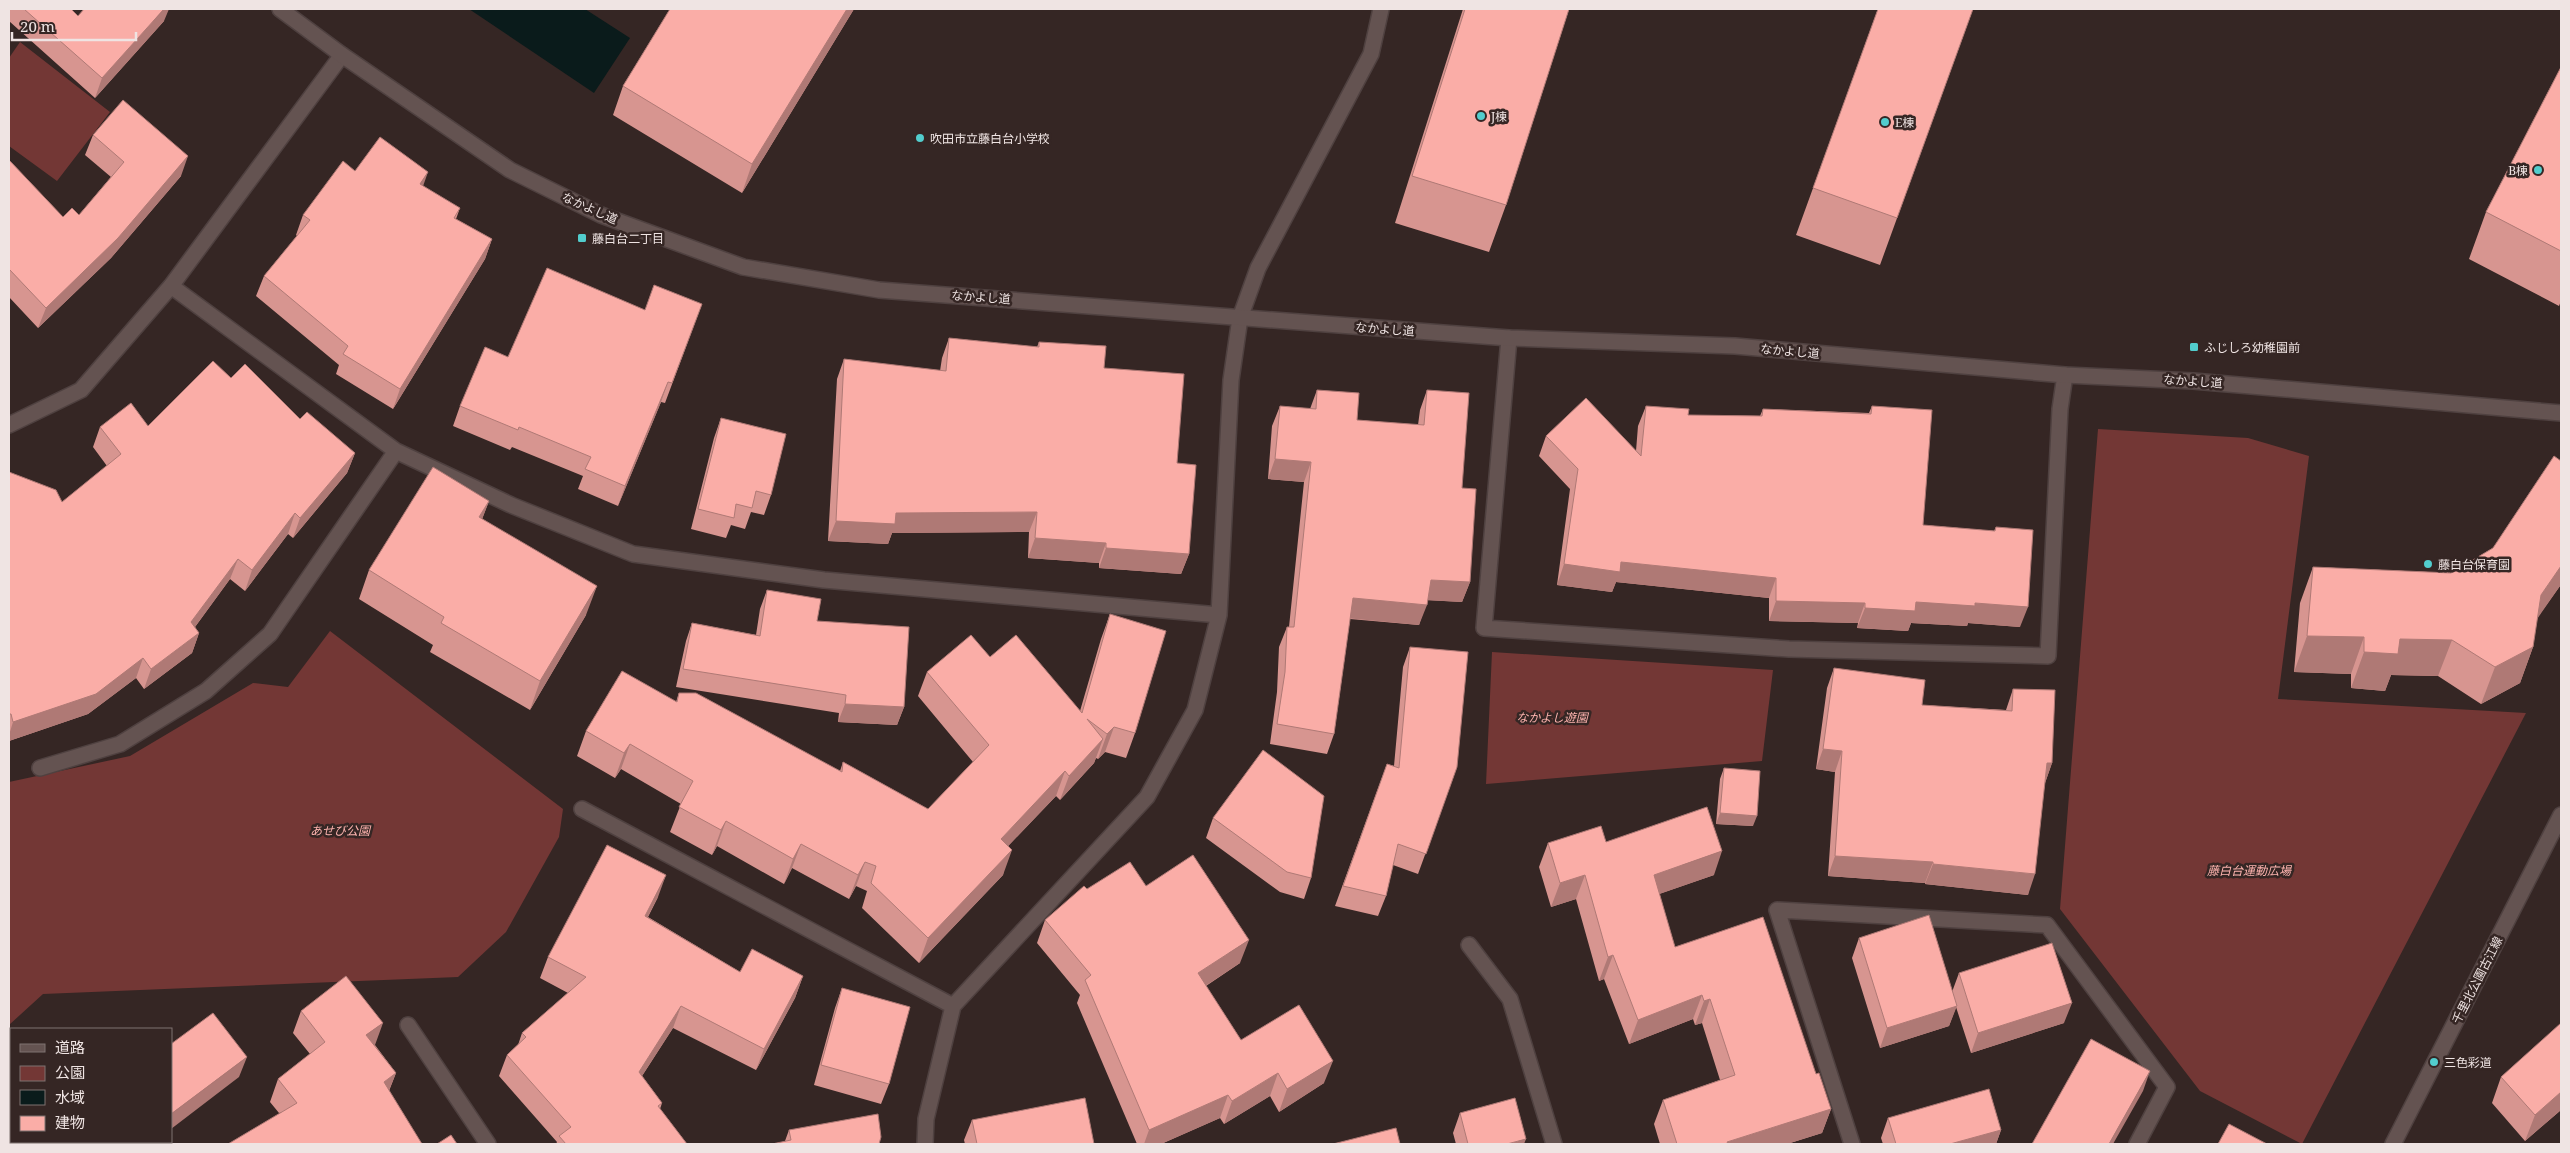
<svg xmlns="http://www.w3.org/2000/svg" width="2570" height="1153" font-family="'Noto Serif','Noto Sans JP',serif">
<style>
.green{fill:#733735}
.water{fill:#0a1b1b}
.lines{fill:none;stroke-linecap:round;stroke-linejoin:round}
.street-casing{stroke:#4f4140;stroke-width:18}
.secondary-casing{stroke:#4f4140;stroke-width:18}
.street{stroke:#645351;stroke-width:15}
.secondary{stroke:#645351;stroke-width:15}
.wall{fill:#d79590}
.shaded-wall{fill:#af7975}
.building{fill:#faada7;stroke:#af7975}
.poi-dot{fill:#52cdcd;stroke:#352624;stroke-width:2}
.labels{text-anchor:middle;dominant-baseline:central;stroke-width:5;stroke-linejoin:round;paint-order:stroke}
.poi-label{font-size:12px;fill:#efe4e3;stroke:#352624;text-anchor:start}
.street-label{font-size:12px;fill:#efe4e3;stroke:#352624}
.park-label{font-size:12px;font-style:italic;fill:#feb4af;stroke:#352624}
</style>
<rect width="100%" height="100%" fill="#352624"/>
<path class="green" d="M20 42 110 112 57 181 9 146V58Z
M2098 429 2248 438 2309 456 2278 699 2526 713 2302 1144 2200 1091 2060 909Z
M330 631 563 809 559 837 506 932 458 977 43 994 9 1025V782L130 756 253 683 288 687Z
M1492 652 1773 670 1762 761 1486 784Z"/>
<path class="water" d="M469 9H585L630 38 594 93Z"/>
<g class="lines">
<g class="street-casing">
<path id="street" d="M171 286 396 451 511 505 633 554 824 580 1219 615
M1509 338 1484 628 1789 649 2048 656 2060 409 2065 375
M9 425 81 390 171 286 342 55
M40 768 120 744 206 691 270 634 396 451
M582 809 953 1006
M1469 945 1510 999 1554 1144
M408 1025 488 1144
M84 1142 86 1144
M925 1144 926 1119 953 1006 1147 797 1195 710 1219 615 1231 380 1240 318 1258 268 1371 54 1381 9
M1852 1144 1777 910 2047 925 2167 1087 2137 1144"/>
</g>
<g class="secondary-casing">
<path id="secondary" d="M280 9 342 55 510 170 601 215 743 267 879 290 1509 338 1735 346 2065 375 2193 381 2561 413
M2393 1144 2561 815"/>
</g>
<use href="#street" class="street"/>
<use href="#secondary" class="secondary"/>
</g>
<path class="wall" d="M9 9H71L78 16 164 21 95 98 9 21Z
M670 9H854L742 193 613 115 623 86Z
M1463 9H1569L1506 205 1489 252 1395 223Z
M1878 9H1973L1880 265 1796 235Z
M2561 67V301L2559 306 2469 259 2486 212Z
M93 135 181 176 111 258 38 328 9 297V160L63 217 79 215 111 177 85 155Z
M355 171 423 187 460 208 456 219 492 239 485 259 393 409 336 374 339 365 256 296 264 276 297 236 296 235 303 215Z
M702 304 665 403 661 402 618 506 578 489 583 476 512 447 510 450 453 426 460 406 508 357 645 310Z
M949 338 1037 347 1039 342 1104 368 1177 463 1189 554 1181 574 1099 568V563L1028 558 1029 532 892 533 888 544 828 541 837 379 844 359 940 371 942 358Z
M231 378 355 453 347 473 293 538 288 534 245 591 230 579 195 627 199 633 192 653 144 689 136 678 88 714 9 741V472L62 502 107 466 93 447 100 427 148 426Z
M1317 390 1357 420 1418 425 1420 410 1427 390 1462 488 1470 582 1462 602 1427 600 1419 625 1350 619 1334 734 1327 754 1270 744 1277 692 1279 647 1287 627H1289L1304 482 1268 479 1272 426 1280 406 1310 409Z
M1646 406 1688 415 1760 416 1763 409 1869 413 1872 406 1923 525 1994 531 1996 527 2020 627 1968 623 1967 626 1911 623 1908 631 1857 628 1858 623 1769 621V598L1616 582 1612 592 1557 585 1570 489 1539 456 1546 436 1636 451 1638 426Z
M721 418 771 495 764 515 751 512 745 529 731 525 726 538 691 529 714 438Z
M2561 461V587L2560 586 2537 618 2533 647 2520 683 2481 704 2438 676 2391 675 2385 691 2351 688V674L2294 672 2300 603 2313 567 2451 573 2493 548Z
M489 501 482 519 586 615 530 710 430 652 433 645 359 599 369 570Z
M767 590 817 621 904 707 897 725 838 722 839 713 676 687 686 641 692 623 756 635 760 609Z
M1110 614 1135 733 1126 758 1105 752 1098 759 1096 758 1094 763 1060 800 1056 796 1008 846 1003 875 919 963 862 908 867 891 856 886 849 899 792 868 784 884 717 846 712 855 670 832 681 804 621 769 615 778 577 756 586 731 676 702 679 693 840 771 843 762 928 809 973 762 918 696 927 672 990 657 1080 711 1101 639Z
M1410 647 1457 767 1418 874 1393 865 1386 896 1378 916 1335 906 1387 764 1394 766 1403 667Z
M1834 668 1922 705 2006 710 2013 689 2052 763 2045 783 2028 895 1925 884V883L1828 876 1835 772 1816 769 1827 688Z
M1724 768 1753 826 1716 824 1720 779Z
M1213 818 1311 878 1304 899 1280 892 1206 838Z
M1606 842 1714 875 1659 894 1675 947 1816 1074 1831 1109 1822 1133 1787 1144H1660L1654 1124 1663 1100 1720 1080 1702 1023 1695 1025 1693 1019 1629 1044 1604 979 1599 981 1576 899 1551 907 1539 867 1548 843Z
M1146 886 1240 963 1206 986 1241 1040 1324 1083 1279 1112 1270 1096 1224 1124 1220 1118 1161 1144H1137L1077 1003 1080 995 1037 943 1045 920 1087 889Z
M658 897 648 917 740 972 803 976 795 998 756 1070 673 1028 642 1076 662 1103 660 1109 687 1144H556L557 1142 499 1076 507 1055 518 1045 522 1033 568 993 540 978 548 957Z
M1859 938 1952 992 1959 973 2064 1023 1971 1053 1956 1007 1949 1026 1880 1048 1852 958Z
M842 988 889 1084 881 1104 814 1085 835 1008Z
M301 1011 375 1045 396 1073 389 1091 279 1113 270 1102 278 1079 310 1054 293 1033Z
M2561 1022V1110L2525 1141 2492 1103 2501 1077 2561 1024Z
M1460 1113 1524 1144H1456L1453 1133Z
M1888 1118 2001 1130 1996 1144H1883L1881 1138Z
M972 1120 1094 1144H965L964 1140Z
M789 1130 879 1144 785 1141Z
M144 1142H154L151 1144H146Z"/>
<path class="shaded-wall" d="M164 9H169L164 21 95 98 102 78Z
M847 9H854L742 193 752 164Z
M188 156 181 176 111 258 38 328 46 308Z
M428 172 421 192 420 184Z
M492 239 485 259 393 409 400 389Z
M668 382 661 402 618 506 625 486Z
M355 453 347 473 293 538 300 518Z
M1275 459 1311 462 1304 482 1268 479Z
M489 501 478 530 479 517Z
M1037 512 1029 532 892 533 888 544 828 541 836 521 896 513Z
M295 513 288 534 245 591 252 570Z
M1035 538 1106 543 1099 563 1028 558Z
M1106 548 1189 554 1181 574 1099 568Z
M238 559 230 579 184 642 191 622Z
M1621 562 1776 578 1769 598 1616 582 1612 592 1557 585 1564 564Z
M2561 566V582L2560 586 2528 632 2541 595Z
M1431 580 1470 582 1462 602 1424 600Z
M597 586 586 615 530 710 540 681Z
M1353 598 1427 605 1419 625 1346 618Z
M1776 601 1865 603 1858 623 1769 621Z
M1916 602 1975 603 2028 607 2020 627 1968 623 1967 626 1911 623 1908 631 1857 628 1865 608Z
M199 633 192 653 144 689 151 669Z
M2307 636 2364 637 2351 674 2294 672Z
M2400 639 2452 640 2438 676 2391 675 2385 691 2351 688 2364 652Z
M2533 647 2520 683 2481 704 2495 667Z
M143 658 136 678 88 714 9 741V735L13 722Z
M845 704 904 707 897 725 838 722Z
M1114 727 1105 752 1098 759 1107 734Z
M1103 739 1094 763 1060 800 1069 776Z
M630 744 621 769 615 778 624 753Z
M1823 749 1842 751 1835 772 1816 769Z
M2047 763H2052L2045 783Z
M1065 771 1056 796 992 863 1001 839Z
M1720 813 1757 816 1753 826 1716 824Z
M726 821 717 846 712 855 721 830Z
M801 844 792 868 784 884 793 859Z
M1012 850 1003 875 919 963 928 938Z
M1722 851 1714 875 1645 899 1654 875Z
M1835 856 1933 862 1925 883 1828 876Z
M865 862 856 886 849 899 858 875Z
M1933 864 2035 874 2028 895 1925 884Z
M666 875 658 897 637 937 645 916Z
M1585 875 1576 899 1551 907 1560 883Z
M1249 940 1240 963 1190 996 1198 973Z
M1613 955 1604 979 1599 981 1608 957Z
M803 976 795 998 756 1070 764 1049Z
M1702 995 1693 1019 1629 1044 1638 1020Z
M1710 999 1702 1023 1695 1025 1704 1001Z
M2072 1003 2064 1023 1971 1053 1978 1033Z
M681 1006 673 1028 631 1093 639 1072Z
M1957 1006 1949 1026 1880 1048 1887 1028Z
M383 1023 375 1045 358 1057 366 1035Z
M247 1057 239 1077 171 1129V1114Z
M1333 1061 1324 1083 1279 1112 1287 1089Z
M2150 1071 2143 1091 2113 1144H2109Z
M396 1073 387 1095 384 1082Z
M1278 1073 1270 1096 1224 1124 1232 1101Z
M2561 1092V1110L2525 1141 2535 1115Z
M1228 1095 1220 1118 1161 1144H1144L1149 1130Z
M1831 1109 1822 1133 1787 1144H1726L1727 1142Z
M2001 1130 1996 1144H1950Z
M1526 1139 1524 1144H1507Z
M149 1142H154L151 1144H148Z"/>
<path class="building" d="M24 9H71L78 16 84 9H164L102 78Z
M670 9H847L752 164 623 86Z
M1465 9H1569L1506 205 1412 176Z
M1878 9H1973L1897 218 1813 188Z
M2561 67V251L2486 212Z
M123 100 188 156 118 238 46 308 9 269V160L63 217 72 208 79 215 124 162 93 135Z
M380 137 428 172 420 184 460 208 454 218 492 239 400 389 343 354 348 346 264 276 310 220 303 215 343 161 355 171Z
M547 268 645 310 654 285 702 304 672 383 668 382 625 486 585 469 591 457 519 427 518 430 460 406 485 347 508 357Z
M949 338 1039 347V342L1106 346 1104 368 1184 374 1177 463 1196 465 1189 554 1106 548V543L1035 538 1037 512 896 513 895 524 836 521 844 359 946 371Z
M213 361 231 378 245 364 300 419 307 412 355 453 300 518 295 513 252 570 238 559 191 622 199 633 151 669 143 658 96 694 13 722 11 714H9V472L56 490 62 502 121 454 100 427 131 403 148 426Z
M1317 390 1359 393 1357 420 1424 425 1427 390 1469 393 1462 488 1476 489 1470 582 1431 580 1427 605 1353 598 1334 734 1277 724 1285 672 1287 627H1294L1311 462 1275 459 1280 406 1316 409Z
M1586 398 1641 456 1646 406 1689 409 1688 415 1762 416 1763 409 1871 414 1872 406 1932 410 1923 525 1995 531 1996 527 2033 530 2028 607 1975 603V606L1916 602 1915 611 1865 608V603L1776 601V578L1621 562 1620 572 1564 564 1578 469 1546 436Z
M721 418 786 434 771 495 756 491 752 508 736 504 734 518 698 509Z
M2554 456 2561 461V566L2541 595 2533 647 2495 667 2452 640 2400 639 2398 654 2364 652V637L2307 636 2313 567 2451 573 2493 548Z
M433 467 489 501 479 517 597 586 540 681 441 623 444 617 369 570Z
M767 590 821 599 817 621 909 627 904 707 845 704 846 695 683 669 692 623 760 636Z
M1110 614 1166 631 1135 733 1114 727 1107 734 1087 719 1103 739 1069 776 1065 771 1001 839 1012 850 928 938 871 883 876 866 865 862 858 875 801 844 793 859 726 821 721 830 679 807 693 781 630 744 624 753 586 731 622 671 677 702 679 693H696L842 772 843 762 928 809 989 745 927 672 971 635 990 657 1016 635 1082 713Z
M1410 647 1468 652 1457 767 1426 854 1398 844 1386 896 1343 886 1387 764 1399 768Z
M1834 668 1925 680 1922 705 2012 711 2013 689 2055 690 2052 763H2047L2035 874 1933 864V862L1835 856 1842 751 1823 749Z
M1263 750 1324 796 1311 878 1287 872 1213 818Z
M1724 768 1760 771 1757 816 1720 813Z
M1707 807 1722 851 1654 875 1675 947 1763 917 1816 1074 1819 1073 1831 1109 1727 1142 1728 1144H1677L1663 1100 1735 1075 1710 999 1704 1001 1702 995 1638 1020 1613 955 1608 957 1585 875 1560 883 1548 843 1601 826 1606 842Z
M607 845 666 875 645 916 740 972 752 949 803 976 764 1049 681 1006 639 1072 662 1103 658 1106 687 1144H566L559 1136 571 1127 507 1055 526 1037 522 1033 586 977 548 957Z
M1193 855 1249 940 1198 973 1241 1040 1299 1005 1333 1061 1287 1089 1278 1073 1232 1101 1228 1095 1149 1130 1085 980 1091 975 1045 920 1084 886 1087 889 1130 862 1146 886Z
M1929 915 1957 1006 1887 1028 1859 938Z
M2052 943 2072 1003 1978 1033 1959 973Z
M346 976 383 1023 366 1035 396 1073 384 1082 422 1144H228L297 1103 278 1079 325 1042 301 1011Z
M842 988 910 1007 889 1084 821 1065Z
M213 1013 247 1057 171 1114V1044Z
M2561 1023V1092L2535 1115 2501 1077Z
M2091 1039 2150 1071 2109 1144H2032Z
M1989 1089 2001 1130 1950 1144H1896L1888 1118Z
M1085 1098 1094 1144H977L972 1120Z
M1515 1098 1526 1139 1507 1144H1468L1460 1113Z
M878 1114 881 1137 879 1144H772L791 1140 789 1130Z
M2229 1124 2267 1144H2218Z
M9 1125 11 1128V1142H21L22 1144H9Z
M1396 1128 1400 1144H1333Z
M451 1135 457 1144H437Z"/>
<g class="poi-dot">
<circle cx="1481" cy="116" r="5"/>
<circle cx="1885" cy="122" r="5"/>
<circle cx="920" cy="138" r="5"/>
<circle cx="2538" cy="170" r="5"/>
<rect x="577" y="233" width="10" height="10" rx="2.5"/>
<rect x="2189" y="342" width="10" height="10" rx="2.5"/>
<circle cx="2428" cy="564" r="5"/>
<circle cx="2434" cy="1062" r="5"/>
</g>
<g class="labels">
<g class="poi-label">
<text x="1491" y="116">J棟</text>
<text x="1895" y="122">E棟</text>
<text x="930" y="138">吹田市立藤白台小学校</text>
<text x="2528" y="170" text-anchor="end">B棟</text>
<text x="592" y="238">藤白台二丁目</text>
<text x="2204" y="347">ふじしろ幼稚園前</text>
<text x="2438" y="564">藤白台保育園</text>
<text x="2444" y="1062">三色彩道</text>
</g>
<g class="street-label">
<text transform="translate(590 208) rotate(24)">なかよし道</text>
<text transform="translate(981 297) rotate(4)">なかよし道</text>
<text transform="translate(1385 329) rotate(4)">なかよし道</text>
<text transform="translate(1790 351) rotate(5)">なかよし道</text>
<text transform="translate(2193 381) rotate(4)">なかよし道</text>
<text transform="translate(2477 980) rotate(-63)">千里北公園古江線</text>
</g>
<g class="park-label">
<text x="1552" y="717">なかよし遊園</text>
<text x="340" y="830">あせび公園</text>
<text x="2249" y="870">藤白台運動広場</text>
</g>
</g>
<rect width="2570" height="1153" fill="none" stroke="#efe4e3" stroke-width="20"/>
<rect x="10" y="1028" width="162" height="115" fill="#352624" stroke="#7f7270"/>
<rect x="20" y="1044" width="25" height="8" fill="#645351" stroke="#7f7270"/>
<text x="55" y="1053" font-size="15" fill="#efe4e3">道路</text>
<rect x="20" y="1066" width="25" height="15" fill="#733735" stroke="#7f7270"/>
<text x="55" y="1078" font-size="15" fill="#efe4e3">公園</text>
<rect x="20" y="1090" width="25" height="15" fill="#0a1b1b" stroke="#7f7270"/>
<text x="55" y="1103" font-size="15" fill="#efe4e3">水域</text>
<rect x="20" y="1116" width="25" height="15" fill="#faada7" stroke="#7f7270"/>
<text x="55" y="1128" font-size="15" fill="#efe4e3">建物</text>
<path d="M12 32v8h124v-8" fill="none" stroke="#efe4e3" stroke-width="2.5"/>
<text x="20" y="32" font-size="15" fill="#efe4e3" stroke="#352624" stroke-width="4" paint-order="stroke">20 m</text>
</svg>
